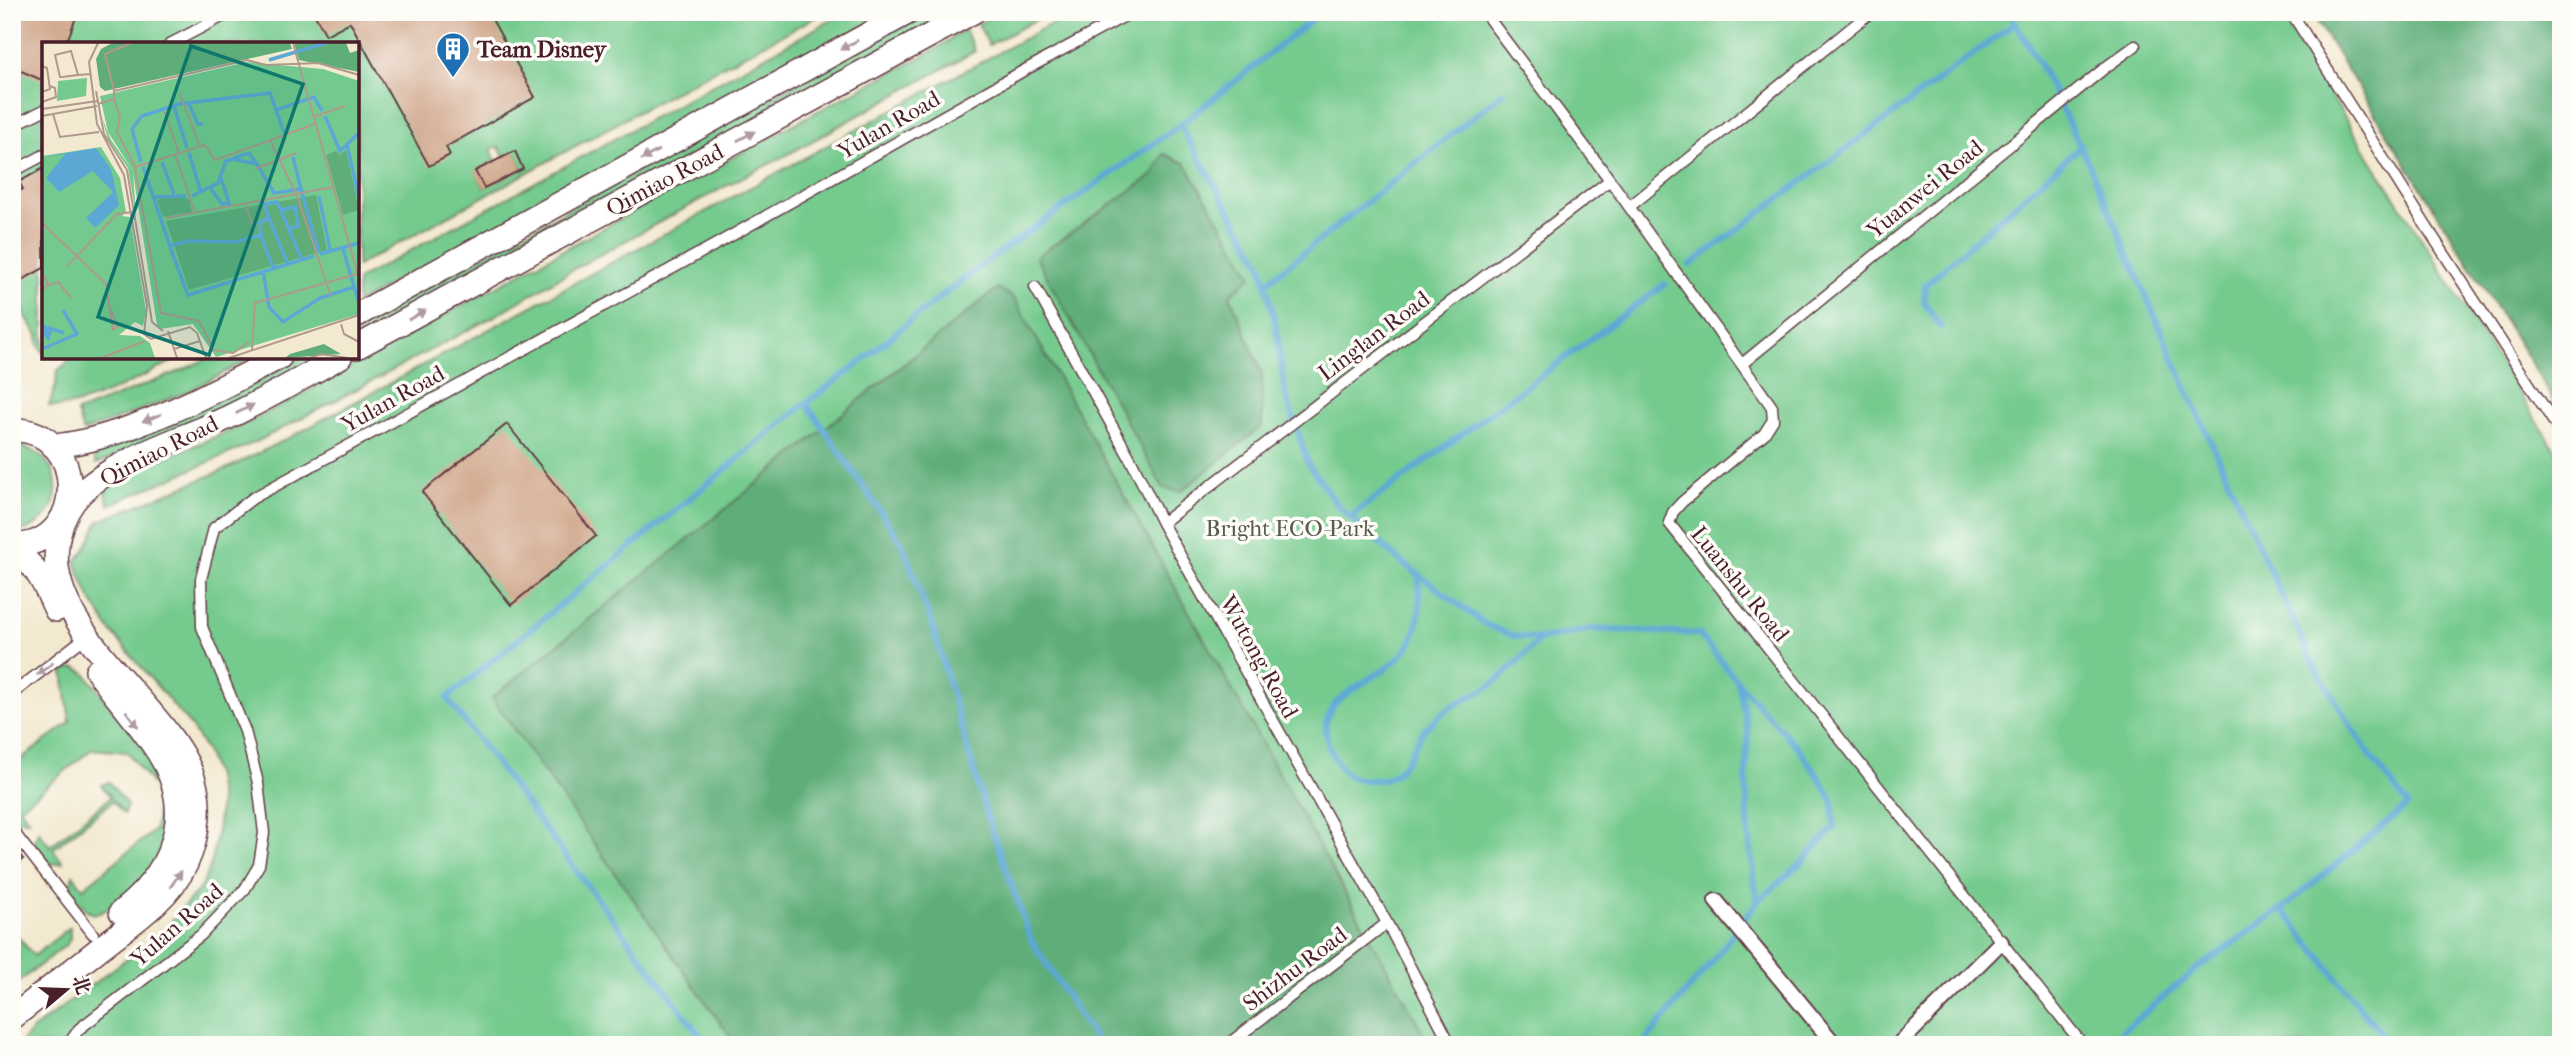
<svg xmlns="http://www.w3.org/2000/svg" width="2573" height="1057" font-family="'IM FELL French Canon','Noto Serif SC',serif">
<style>
.green{fill:#74ca8e;stroke:#5f745c;stroke-width:2;fill-rule:evenodd}
.forest{fill:#5fae79;stroke:#546652;stroke-width:2}
.lines{fill:none;stroke-linecap:round;stroke-linejoin:round}
.stream{stroke:#5ca8d5;stroke-width:6}
.building{fill:#cda084}
.service-casing{stroke:#633d44;stroke-width:13}
.pedestrian-casing{stroke:#633d44;stroke-width:18}
.tertiary-casing{stroke:#633d44;stroke-width:26}
.service{stroke:#fff;stroke-width:10}
.pedestrian{stroke:#fff;stroke-width:14}
.tertiary{stroke:#fff;stroke-width:23}
.oneway{fill:#ae9aa0}
.labels{text-anchor:middle;dominant-baseline:central;stroke-width:7;stroke-linejoin:round;paint-order:stroke}
.poi-label{font-size:23px;font-weight:bold;fill:#4a1f2b;stroke:#fdfcf7;text-anchor:start}
.street-label{font-size:23px;fill:#4a1f2b;stroke:#fdfcf7}
.park-label{font-size:23px;fill:#595b4e;stroke:#fdfcf7}
.inset-river{fill:none;stroke:#5ca8d5;stroke-width:3.5}
.inset-road{fill:none;stroke:#af988e;stroke-width:2}
.view{fill:#0f766e;fill-opacity:0.15;stroke:#0f766e;stroke-width:3.5}
.inset-edge{fill:none;stroke:#4a1f2b;stroke-width:3.5}
</style>
<rect width="100%" height="100%" fill="#fdfcf7"/>
<filter id="ink" filterUnits="userSpaceOnUse"><feTurbulence type="fractalNoise" baseFrequency=".0143" numOctaves="2"/><feDisplacementMap in="SourceGraphic" scale="14" xChannelSelector="R" yChannelSelector="G"/><feConvolveMatrix kernelMatrix="1 2 1 2 8 2 1 2 1" color-interpolation-filters="sRGB"/></filter>
<filter id="wash" filterUnits="userSpaceOnUse"><feTurbulence type="fractalNoise" baseFrequency=".00686" numOctaves="4" result="noise"/><feDisplacementMap in="SourceGraphic" scale="28" xChannelSelector="R" yChannelSelector="G"/><feGaussianBlur stdDeviation="1.57" result="paint"/><feColorMatrix in="noise" values="0 0 0 0 0 0 0 0 0 0 0 0 0 0 0 0 0 1.4 0 .05"/><feComposite in="paint" operator="in"/></filter>
<g filter="url(#wash)">
<rect width="100%" height="100%" fill="#f3e9d0"/>
<path class="green" d="M12 12H825L683 87 357 266V44H44V354L38 344V335L17 303 12 306ZM498 146 504 156 515 152 523 169 484 188 476 171 496 160 491 150Z
M846 12H889L357 303V280Z
M926 12H946L948 16 357 339V326Z
M999 12H1050L989 45 978 24Z
M1073 12H2278L2561 459V1045H19L31 1031 162 932 202 886 211 864 218 825 220 802 216 777 206 751 190 725 109 629 90 598 75 562 85 550 99 521 224 470 291 437Z
M965 30 975 51 783 157 737 180 577 267 495 316 338 399 258 441 109 505 102 483 237 428 305 393 345 369 816 112 929 53Z
M70 357H181C154 371 77 413 49 406L56 385 57 371 66 364Z
M210 357H254L187 392 83 432 77 412 183 370Z
M303 357H323C249 398 176 436 96 464L93 454 248 387Z
M12 445C71 451 71 525 12 533Z
M69 668H76L84 672 153 760C168 789 171 824 159 855 152 871 128 893 115 903 108 908 100 916 91 913 82 909 75 896 69 888L73 875 83 888 155 830 160 794 127 752 92 749 20 808 29 820 15 819 12 815V766L70 722 63 672Z
M109 782 127 805 124 814 113 801 53 849 63 863 51 864 34 843 38 831 50 846 111 797 101 785Z
M70 927V938L67 944 12 987V929L34 956Z"/>
<path class="forest" d="M2311 12H2561V411Z
M1164 154 1185 163 1252 276 1230 295 1262 374V426L1180 492 1163 488 1036 257 1153 175Z
M998 288 1014 298 1430 1045H736L492 698Z"/>
<g class="lines">
<path class="stream" d="M2009 12 2040 65 2088 162 2187 390 2316 670 2367 751 2408 805 2282 909 2198 968 2106 1045
M1180 125 1261 264 1276 326 1285 392 1308 464 1339 507 1399 560 1485 624 1513 636 1541 639 1592 629 1699 634 1738 682 1748 732 1746 779 1749 836 1757 902 1715 958 1642 1045
M1690 265 2015 23
M1266 283 1504 92
M1941 327 1924 303 1925 285 2081 146
M1350 517 1665 284
M1418 574C1421 601 1422 629 1405 651 1376 688 1302 693 1333 755 1338 766 1347 778 1359 779 1370 781 1385 781 1395 774 1410 762 1413 745 1424 730 1428 725 1435 720 1440 715 1454 702 1474 697 1490 686 1509 673 1523 654 1541 639
M1739 684 1798 748 1820 779 1833 802 1834 828 1800 864 1757 902
M2282 909 2390 1045
M707 1045 447 698 806 403
M1099 1045 1032 942 986 813 933 628 902 543 806 403 856 366 916 316 997 254 1180 125 1322 12"/>
</g>
<g id="blocks">
<path class="building" d="M12 12H78L66 44H44V81L12 67Z
M313 12H488L535 97 446 147 450 155 429 166 350 22 326 35Z
M515 151 523 169 484 188 475 171Z
M44 168V268L15 284 12 278V195L23 189 19 182Z
M507 424 596 536 511 605 422 492Z
M12 844 23 859 12 867Z"/>
</g>
</g>
<g filter="url(#ink)">
<use href="#blocks" fill-opacity="0" stroke="#633d44" stroke-width="2"/>
<g class="lines">
<g class="service-casing">
<path id="service" d="M1484 12 1610 180 1772 407 1773 420 1764 434 1682 502 1673 512 1669 523 2083 1045
M2291 12 2426 226 2561 433
M170 44 231 12
M12 126 44 110
M12 172 44 155
M1629 207 1871 12
M1035 287 1131 460 1162 523 1387 923 1451 1045
M1742 364 2106 67 2135 46
M1162 523 1610 180
M12 694 87 636
M12 830 93 934
M68 1045 79 1029 201 935 245 889 259 865 264 833 258 783 245 731 202 627 201 579 214 528 253 498 713 246 1023 71 1132 12
M1227 1045 1387 923"/>
</g>
<g class="pedestrian-casing">
<path id="pedestrian" d="M1716 901 1835 1045
M1898 1045 2001 942"/>
</g>
<g class="tertiary-casing">
<path id="tertiary" d="M357 315 909 12
M357 347 973 12
M12 430C89 428 88 548 12 545
M53 446C124 440 216 391 280 357
M12 550C38 565 44 585 56 610
M97 671C119 702 148 732 166 766 194 822 167 876 121 912
M12 1018C41 995 70 972 99 949 129 925 169 900 186 864 199 836 203 801 191 772 160 697 36 624 59 533 63 518 70 504 82 492 119 458 173 442 218 422 260 403 300 379 340 357"/>
</g>
<use href="#service" class="service"/>
<use href="#pedestrian" class="pedestrian"/>
<use href="#tertiary" class="tertiary"/>
</g>
<defs><path id="oneway-solid" d="M-6-.8H1V-3.2L6.5 0L1 3.2V.8H-6Z" transform="scale(1.75)"/></defs>
<g class="oneway">
<use href="#oneway-solid" transform="translate(849 45) rotate(151)"/>
<use href="#oneway-solid" transform="translate(746 136) rotate(-28)"/>
<use href="#oneway-solid" transform="translate(650 155) rotate(151)"/>
<use href="#oneway-solid" transform="translate(417 315) rotate(-29)"/>
<use href="#oneway-solid" transform="translate(245 409) rotate(-27)"/>
<use href="#oneway-solid" transform="translate(152 418) rotate(158)"/>
<use href="#oneway-solid" transform="translate(45 669) rotate(143)"/>
<use href="#oneway-solid" transform="translate(132 719) rotate(52)"/>
<use href="#oneway-solid" transform="translate(176 879) rotate(-55)"/>
</g>
</g>
<defs>
<g id="building-pin" transform="scale(1.75)"><path d="M0 17L-7.5 6A9.5 9.5 0 1 1 7.5 6Z" fill="#1f6fb2" stroke="#fdfcf7"/><path d="M-4-6H4V6H1V3H-1V6H-4ZM-2.5-4.3h1.7v1.8h-1.7ZM.8-4.3h1.7v1.8H.8ZM-2.5-1h1.7V.8h-1.7ZM.8-1h1.7V.8H.8Z" fill="#fff"/></g>
</defs>
<g fill-rule="evenodd">
<use href="#building-pin" x="453" y="49"/>
</g>
<g class="labels">
<g class="poi-label">
<text x="477" y="49">Team Disney</text>
</g>
<g class="street-label">
<text transform="translate(889 125) rotate(-30)">Yulan Road</text>
<text transform="translate(665 180) rotate(-28)">Qimiao Road</text>
<text transform="translate(1925 189) rotate(-39)">Yuanwei Road</text>
<text transform="translate(1374 336) rotate(-37)">Linglan Road</text>
<text transform="translate(393 399) rotate(-29)">Yulan Road</text>
<text transform="translate(159 451) rotate(-27)">Qimiao Road</text>
<text transform="translate(1740 584) rotate(51)">Luanshu Road</text>
<text transform="translate(1259 657) rotate(61)">Wutong Road</text>
<text transform="translate(177 925) rotate(-41)">Yulan Road</text>
<text transform="translate(1295 969) rotate(-37)">Shizhu Road</text>
</g>
<g class="park-label">
<text x="1290" y="528">Bright ECO-Park</text>
</g>
</g>
<g transform="translate(42 42)">
<rect width="317" height="317" fill="#f3e9d0"/>
<path d="M205 20 281 27 317 39V272L174 315 151 282 118 287 115 283 91 132 94 173 86 126 66 97 60 76 69 98 90 128 66 90 58 54ZM45 36 44 54 15 59 16 39ZM59 105 78 136 84 170 80 174 88 175 104 269 101 284 93 280 77 293 98 294 108 301 113 316H0V114Z" fill="#74ca8e"/>
<path d="M70 1H248L250 7 63 49 58 45 54 17 59 7ZM252 1H304L308 11 317 8V30L257 18ZM304 108 317 168 301 173 284 113 294 109 298 113ZM131 153 147 157 150 170 121 175 115 158ZM274 153 285 208 147 248 124 179ZM282 302 299 312 243 316 248 312Z" fill="#5fae79"/>
<path d="M54 106 69 127 77 163 53 186 44 176 71 150 51 129 17 150 4 136 23 112 0 115Z" fill="#5ca8d5"/>
<path class="inset-river" d="M227 18 284 1M147 62 156 82H161M132 64 145 106M234 68 272 55 280 69M283 74 298 109 317 91M305 103 317 156M147 111 159 151M192 116 207 111 214 121M99 120 90 87 100 74 137 62 228 51 242 91M120 120 132 152M101 125 128 204 146 199 193 200 219 193 218 181 227 175 222 162 235 160 239 168 253 165 256 184 247 187M169 147 180 162 187 161 179 136M259 147 277 211M150 154 176 141 184 119 191 117 215 122 232 151 259 147 251 115M277 154 288 208M112 155 144 154M239 169 260 218M227 176 246 222M219 194 231 225M128 205 146 253 272 214M301 207 316 258M278 212 317 201M221 229 227 265 241 280 278 256 312 245M0 282 8 291 6 296 3 292 4 289 7 286 22 291M0 307 35 292 21 268"/>
<path class="inset-road" d="M56 1 47 20 55 82 82 133 105 264 102 292 109 297 148 285 155 291 164 316M251 1 317 237M0 24 5 26 8 47 0 50M36 33 29 9 13 13 18 35H20L36 33 49 32M54 49 62 92 85 128 110 280 121 289M72 49 63 12 89 1M138 52 158 105M72 57 78 76 75 90 93 125 119 271 157 279 172 308 191 311 207 300M0 60 14 55 13 46 8 44M56 62 72 57V49L205 18 224 23 276 21 317 33M0 67 55 59M122 69 137 111M11 72 18 95 57 90M0 74 55 64M271 75 303 64M228 98 255 154 289 254M133 112 153 171M93 125 163 103 173 118 273 82M213 127 254 111M203 162 211 184M124 176 291 145M0 181 64 242 71 289M25 224 75 172 91 170M0 231 6 241 0 250M5 244 16 240 29 256M68 266 76 285 71 287M299 282 302 292 317 300M126 289 135 316M132 307 158 299M210 308 213 261 315 232M59 316 103 299M187 316 317 273M268 316 279 312 306 316"/>
<path class="view" d="M149 4 261 42 167 313 56 275Z"/>
<rect width="317" height="317" class="inset-edge"/>
</g>
<rect width="2573" height="1057" fill="none" stroke="#fdfcf7" stroke-width="42"/>
<g transform="translate(66 990) rotate(71)" stroke="#fdfcf7" stroke-width="5" paint-order="stroke">
<path d="M0-5L12 26L0 18L-12 26Z" fill="#4a1f2b"/>
<text y="-10" font-size="19" font-weight="bold" text-anchor="middle" fill="#4a1f2b">北</text>
</g>
</svg>
